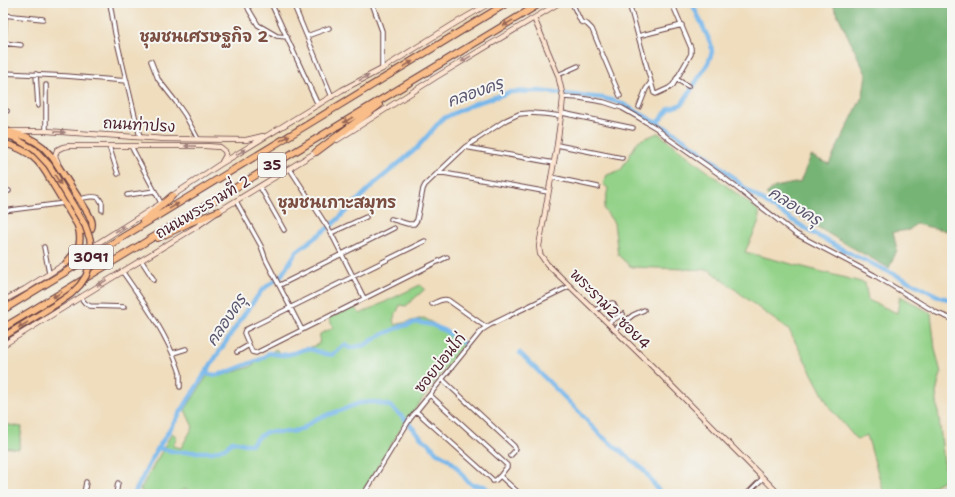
<svg xmlns="http://www.w3.org/2000/svg" width="955" height="497" font-family="'Shantell Sans','Playpen Sans Thai',sans-serif">
<style>
.green{fill:#93d288;stroke:#6e785a}
.forest{fill:#76b474;stroke:#606a50}
.lines{fill:none;stroke-linecap:round;stroke-linejoin:round}
.canal{stroke:#77b7eb;stroke-width:4.5}
.street-casing{stroke:#633c41;stroke-width:5.5}
.secondary-casing{stroke:#633c41;stroke-width:6}
.primary-casing{stroke:#633c41;stroke-width:8}
.highway-casing{stroke:#633c41;stroke-width:8}
.street{stroke:#fff;stroke-width:3.5}
.secondary{stroke:#fce5d0;stroke-width:4.5}
.primary{stroke:#f8bd89;stroke-width:5.5}
.highway{stroke:#f8bd89;stroke-width:6}
.primary-bridge-casing{stroke:#633c41;stroke-width:8;stroke-linecap:butt}
.primary-bridge{stroke:#f8bd89;stroke-width:5.5}
.oneway{fill:#986655}
.oneway2{fill:#a3827e}
.labels{text-anchor:middle;dominant-baseline:central;stroke-width:4;stroke-linejoin:round;paint-order:stroke}
.shield{fill:#f6f6f2;stroke:#7e6067;stroke-width:1}
.shield-label{font-size:14px;font-weight:bold;fill:#4a1f2b}
.street-label{font-size:15px;fill:#4a1f2b;stroke:#f6f6f2}
.neighbourhood-label{font-size:16px;font-weight:bold;fill:#7c4e41;stroke:#f6f6f2}
.water-label{font-size:16px;font-style:italic;fill:#5a546e;stroke:#f6f6f2}
</style>
<rect width="100%" height="100%" fill="#f6f6f2"/>
<filter id="ink" filterUnits="userSpaceOnUse"><feTurbulence type="fractalNoise" baseFrequency=".025" numOctaves="2"/><feDisplacementMap in="SourceGraphic" scale="8" xChannelSelector="R" yChannelSelector="G"/><feConvolveMatrix kernelMatrix="1 2 1 2 8 2 1 2 1" color-interpolation-filters="sRGB"/></filter>
<filter id="wash" filterUnits="userSpaceOnUse"><feTurbulence type="fractalNoise" baseFrequency=".012" numOctaves="4" result="noise"/><feDisplacementMap in="SourceGraphic" scale="16" xChannelSelector="R" yChannelSelector="G"/><feGaussianBlur stdDeviation="0.9" result="paint"/><feColorMatrix in="noise" values="0 0 0 0 0 0 0 0 0 0 0 0 0 0 0 0 0 1.4 0 .05"/><feComposite in="paint" operator="in"/></filter>
<g filter="url(#wash)">
<rect width="100%" height="100%" fill="#efddbd"/>
<path class="green" d="M658 133 759 211V222L745 252 865 283 868 300 897 313 900 296 931 313 935 349 941 373 936 393 946 479 919 494H884L867 435 857 440 830 408 789 330 764 312 710 270 631 267 618 255 614 223 604 209 608 188 603 184 607 175 621 170 638 141Z
M420 285 425 289 406 306 400 305 393 320 395 325 424 318 465 342 403 425 361 494H192L185 489 175 494H146L140 490 172 433 177 437 173 446 181 448 193 427 185 410 207 376H220L250 367 276 349 283 357 319 344 320 334 333 328 329 318 354 307 360 314Z
M3 424 22 427 19 449 3 447Z"/>
<path class="forest" d="M832 3H952V232L916 224 909 230 893 232 897 250 889 268C847 245 805 221 766 194L775 187 800 182 811 156 829 164 863 95 866 74Z"/>
<g class="lines">
<path class="canal" d="M657 123 669 109 682 104 708 63 712 52 711 44 692 3
M520 353 581 414 599 434 643 469 661 494
M204 374 217 375 225 373 261 359 269 353C278 355 285 356 294 353 298 352 302 349 306 349 315 348 324 357 333 354 339 352 339 347 345 345L350 348 365 345 379 336 400 327 417 322 432 325 445 331 463 343
M158 448 176 452H213L227 447 232 441 245 444H252L256 439 266 432H290L302 429 316 419 342 410 359 403 374 402 390 406 406 420 422 439 429 443 436 452 447 458 455 465 467 481 473 485 484 486 494 494
M134 494 155 453 206 372 243 316 262 290 281 276 297 251 332 225 374 184 416 149 442 119 473 104 511 92 539 91 565 94 603 98 621 103 675 133 713 160 748 191 811 232 853 255 900 277 940 297 952 300
M178 494H185
M929 494 952 482"/>
</g>
</g>
<g filter="url(#ink)">
<g class="lines">
<g class="street-casing">
<path id="street" d="M110 3 115 33 140 137
M246 3 249 10 258 25 277 36 287 37
M271 3 318 105
M293 3 332 97
M372 3 382 31V69
M572 3 581 22 587 24 592 29 620 96
M629 3 654 93 656 94 669 88 673 85 691 54V48L672 3
M3 15 43 19
M5 15 3 73 66 76 127 81
M307 36 329 28
M638 36 682 25
M3 43 21 45
M151 61 158 79 176 102 185 115 198 139
M36 74 38 106
M558 75 578 66
M676 79 688 86
M563 97 580 98 604 102 622 108 636 116 656 128 669 139 719 174 796 234 874 275 937 313 952 319
M639 107 646 89 651 82
M3 111H7
M562 113 633 128
M46 131V85
M557 145 622 158
M109 146 118 174
M131 146 161 203
M465 147 554 163
M290 169 330 231 364 298
M438 172 548 192
M551 177 598 187
M260 187 284 230
M3 190 9 191
M127 195 155 191
M79 199C85 198 93 195 99 198L102 203V210
M236 201 261 246 266 260 302 330
M3 211 65 203
M391 219 408 224H414L417 220 423 189 425 185 465 147 506 120 519 114 530 113 545 114 561 116
M331 233 366 217
M425 241 245 330 244 333 252 352 256 353 447 257
M44 247 49 273
M141 260 154 280
M122 271C144 303 165 331 178 367L180 373V387
M280 285 394 228
M80 297 85 303 90 306 124 307
M432 304C437 302 442 298 448 300L486 327
M595 310 607 304 613 303 618 313
M608 323 623 314
M614 330 633 315 644 310
M237 352 249 345
M173 353 186 349
M442 379 514 446 515 448 514 452 510 456
M430 395 507 465V467L500 476
M416 411 492 479 493 481 496 480 500 476 520 494
M84 494 86 482
M116 494 118 483
M364 494 410 419 482 330 490 325 570 286
M747 494 763 478"/>
</g>
<g class="secondary-casing">
<path id="secondary" d="M534 18 558 75 563 97 562 108 557 145 539 246 540 254 547 264 653 367 779 494
M11 131H46L165 139 246 140 263 136
M337 140 436 77 559 3
M58 163 55 156 57 150 63 147 69 146H205L220 147 225 151 226 155 222 162
M169 198 219 165 342 90 382 69 454 24 490 3
M3 301 25 289 160 204
M3 345 102 284 196 227 219 211 318 151"/>
</g>
<g class="primary-casing">
<path id="primary" d="M3 131H7L27 137 36 142 43 147 53 158 88 213C89 216 92 219 92 223 93 233 84 234 78 227
M3 135 13 137 35 150
M3 143C14 146 25 150 34 158 43 165 48 176 54 186 62 199 70 213 78 226 83 245 78 249 66 263"/>
</g>
<g class="highway-casing">
<path id="highway" d="M316 152 379 105
M143 221 172 196
M158 238 189 223 219 211
M3 310 507 3
M3 328C182 219 362 112 541 3"/>
</g>
<use href="#street" class="street"/>
<use href="#secondary" class="secondary"/>
<use href="#primary" class="primary"/>
<use href="#highway" class="highway"/>
<g class="primary-bridge-casing">
<path id="primary-bridge" d="M3 337 58 303 71 294 80 285 86 276 91 261V250L90 239 85 225 49 165 35 150"/>
</g>
<use href="#primary-bridge" class="primary-bridge"/>
</g>
<defs><path id="oneway-solid" d="M-6-.8H1V-3.2L6.5 0L1 3.2V.8H-6Z"/></defs>
<g class="oneway">
<use href="#oneway-solid" transform="translate(508 23) rotate(149)"/>
<use href="#oneway-solid" transform="translate(408 64) rotate(-31)"/>
<use href="#oneway-solid" transform="translate(348 120) rotate(149)"/>
<use href="#oneway-solid" transform="translate(285 138) rotate(-31)"/>
<use href="#oneway-solid" transform="translate(58 180) rotate(58)"/>
<use href="#oneway-solid" transform="translate(174 206) rotate(-31)"/>
<use href="#oneway-solid" transform="translate(57 295) rotate(149)"/>
<use href="#oneway-solid" transform="translate(23 325) rotate(149)"/>
</g>
<g class="oneway2">
<use href="#oneway-solid" transform="translate(466 59) rotate(149)"/>
<use href="#oneway-solid" transform="translate(364 78) rotate(-28)"/>
<use href="#oneway-solid" transform="translate(60 132) rotate(4)"/>
<use href="#oneway-solid" transform="translate(190 146) rotate(-179)"/>
<use href="#oneway-solid" transform="translate(241 152) rotate(-31)"/>
<use href="#oneway-solid" transform="translate(120 229) rotate(-32)"/>
<use href="#oneway-solid" transform="translate(102 283) rotate(148)"/>
</g>
</g>
<g class="labels">
<g class="shield">
<rect x="258" y="153" width="28" height="24" rx="3"/>
<rect x="69" y="245" width="44" height="24" rx="3"/>
</g>
<g class="shield-label">
<text x="272" y="165">35</text>
<text x="91" y="257">3091</text>
</g>
<g class="street-label">
<text transform="translate(139 125) rotate(3)">ถนนท่าปรง</text>
<text transform="translate(203 207) rotate(-31)">ถนนพระรามที่ 2</text>
<text transform="translate(610 309) rotate(45)">พระราม2 ซอย4</text>
<text transform="translate(440 363) rotate(-51)">ซอยบ่อนไก่</text>
</g>
<g class="neighbourhood-label">
<text x="204" y="36">ชุมชนเศรษฐกิจ 2</text>
<text x="337" y="202">ชุมชนเกาะสมุทร</text>
</g>
<g class="water-label">
<text transform="translate(475 92) rotate(-20)">คลองครุ</text>
<text transform="translate(795 206) rotate(32)">คลองครุ</text>
<text transform="translate(226 320) rotate(-56)">คลองครุ</text>
</g>
</g>
<rect width="955" height="497" fill="none" stroke="#f6f6f2" stroke-width="16"/>
</svg>
